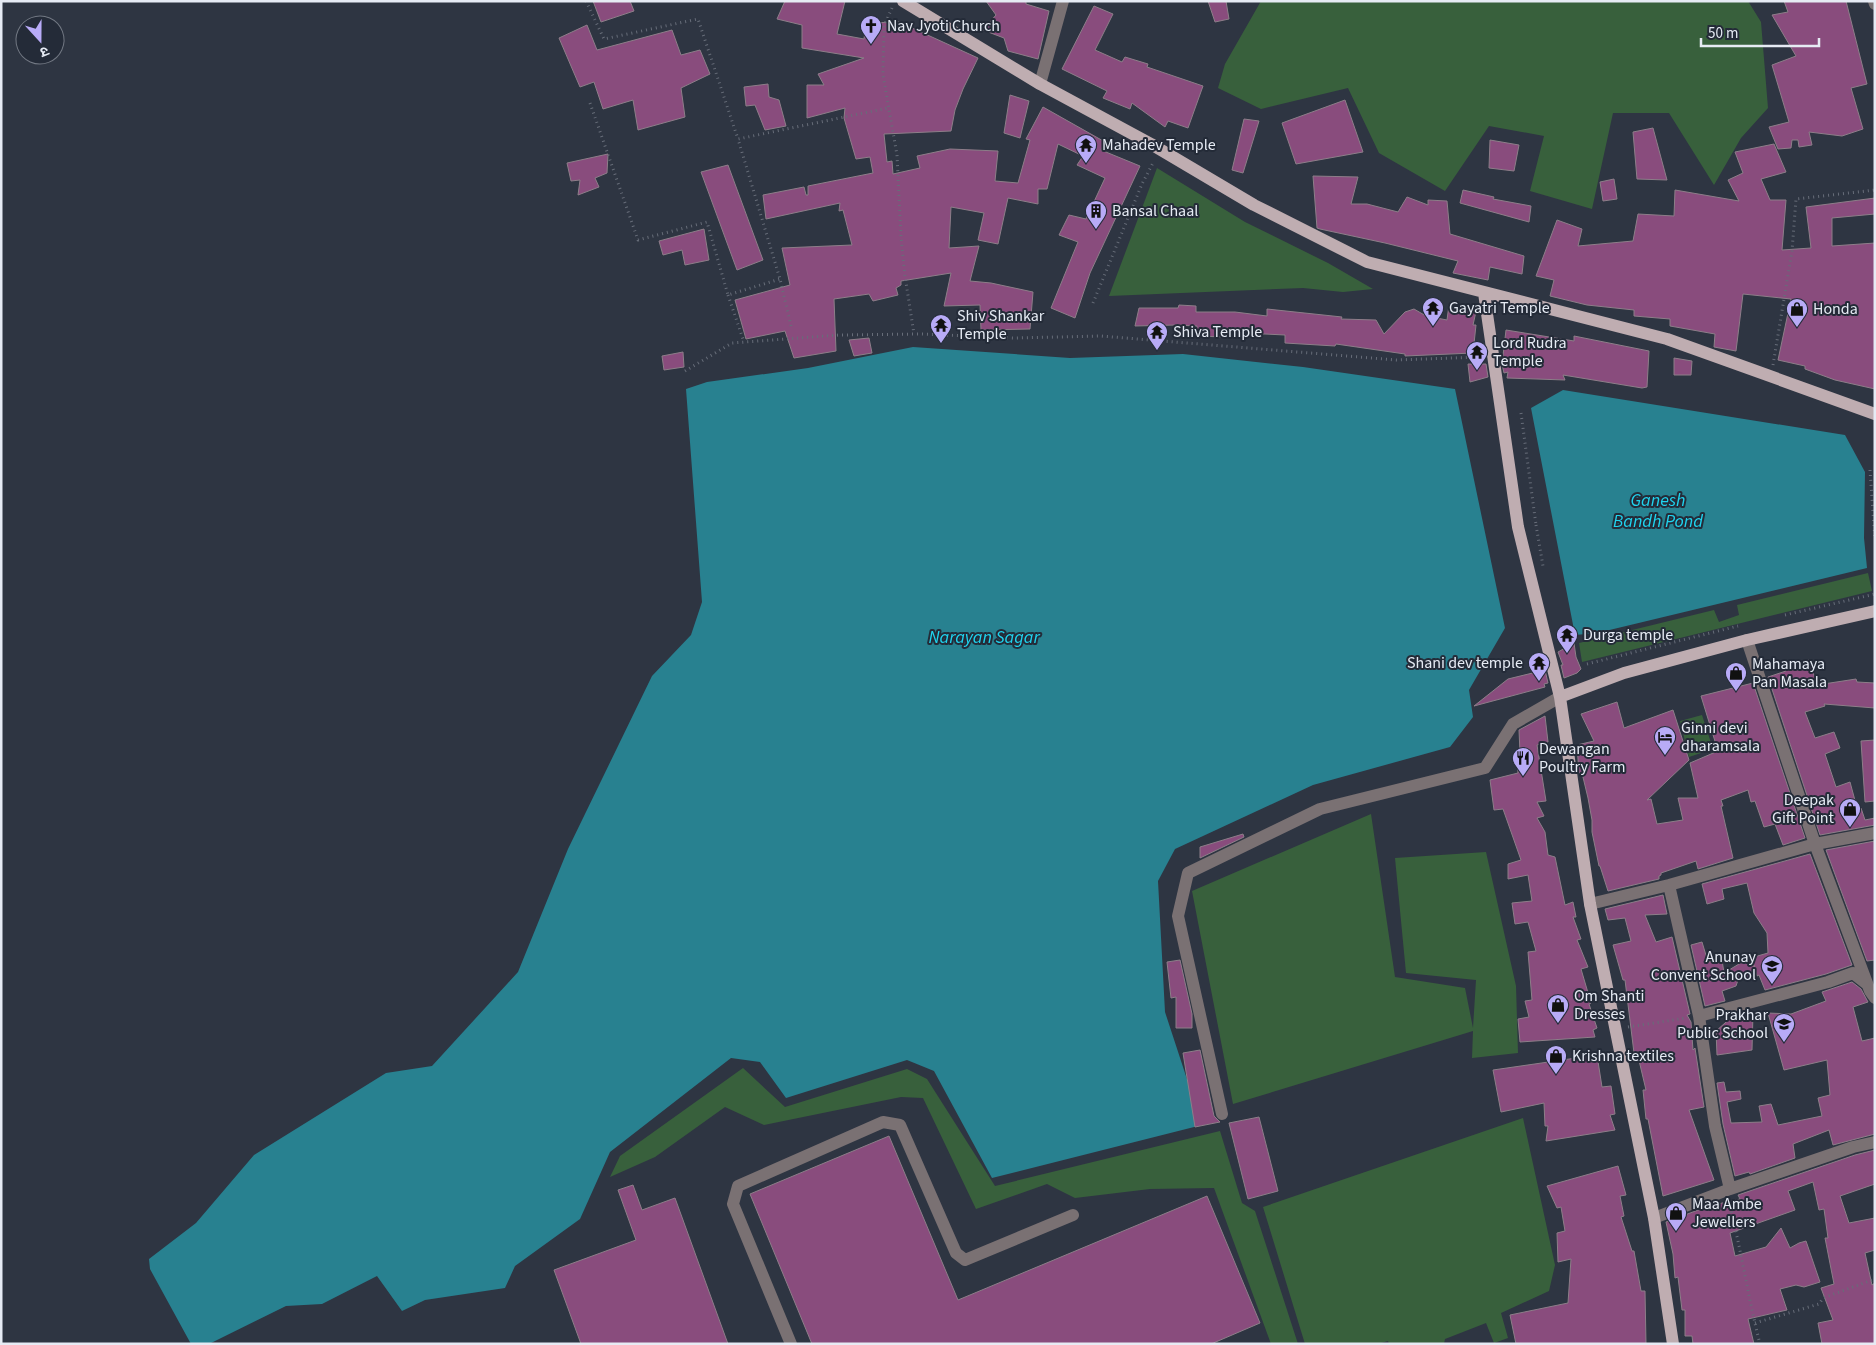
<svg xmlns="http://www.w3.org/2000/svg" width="1876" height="1345" font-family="'Source Sans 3','Noto Sans Devanagari',sans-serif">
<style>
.green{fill:#38603c}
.water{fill:#288190}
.building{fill:#894c7d;stroke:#8d7e89}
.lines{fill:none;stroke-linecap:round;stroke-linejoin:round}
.path{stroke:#676d79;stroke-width:3;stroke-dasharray:1 4;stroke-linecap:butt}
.minor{stroke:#7a7173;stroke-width:12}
.major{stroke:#bfadb1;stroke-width:12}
.labels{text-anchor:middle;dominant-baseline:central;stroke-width:4;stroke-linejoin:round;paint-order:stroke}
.poi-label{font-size:16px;fill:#e6ebf4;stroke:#242b38;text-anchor:start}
.water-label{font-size:18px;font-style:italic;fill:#1fd4ef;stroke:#242b38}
</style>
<rect width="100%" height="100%" fill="#2e3542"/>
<path class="green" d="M1261 1H1748L1761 22 1768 108 1741 138 1714 185 1669 113H1613L1592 209 1530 191 1544 136 1489 126 1445 191 1379 153 1348 88 1261 109 1218 88 1225 64Z
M1157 168 1245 222 1328 263 1373 289 1343 292 1303 288 1109 296Z
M1868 573 1872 591 1582 662 1579 643 1714 610 1719 622 1739 615 1737 605Z
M1702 715 1713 749 1689 757 1680 721Z
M1371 814 1395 977 1465 988 1473 1028 1476 980 1406 973 1395 858 1486 852 1516 986 1518 1053 1472 1058 1473 1031 1233 1104 1192 891Z
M743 1068 785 1107 907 1069 927 1079 995 1186 1220 1131 1242 1203 1255 1211 1298 1344H1271L1214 1188 1150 1189 1075 1198 1047 1184 976 1209 923 1098 901 1097 764 1125 725 1107 655 1157 610 1177 620 1156Z
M1523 1118 1555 1265 1549 1291 1501 1313 1508 1338 1494 1343 1486 1323 1445 1339 1444 1344H1389L1388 1341 1378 1344H1305L1263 1207Z"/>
<path class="water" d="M913 347 1070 358 1183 354 1303 367 1455 389 1505 628 1469 690 1473 717 1450 747 1313 785 1175 849 1158 881 1165 1012 1202 1125 992 1178 934 1071 907 1060 786 1098 760 1062 731 1058 610 1152 580 1219 515 1266 505 1288 425 1300 402 1311 377 1276 322 1304 286 1306 209 1344H191L150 1269 149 1259 196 1223 254 1155 386 1073 432 1066 518 972 568 849 652 676 691 635 702 602 686 389 707 382 808 368Z
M1563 390 1845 435 1865 472 1864 538 1867 568 1597 633 1575 635 1531 408Z"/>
<path class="building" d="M593 1H630L634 11 601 22Z
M785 1H845L837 34 864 39 866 23 899 22 978 58 963 89 955 110 951 131 884 134 887 162 892 161 893 174 920 168 917 156 950 149 998 151 995 181 1018 183 1030 140 1026 139 1043 107 1105 142 1101 150 1140 166 1090 273 1075 318 1051 308 1078 242 1059 235 1069 215 1086 219 1105 178 1077 165 1083 156 1058 144 1047 189H1038V204L1008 198 998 244 978 240 984 213 951 207 949 248 979 246 970 281 991 283 1033 292 1030 329 981 330 980 305 944 306 951 273 901 281V285L896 288 898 295 873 301 869 294 834 299 836 351 794 358 785 331 746 339 735 300 790 285 782 248 852 245 843 210 839 211 840 203 766 219 763 195 804 187 806 195H808V186L873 173 870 157 856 159 844 118 845 108 807 118V85H824L818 74 864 58 802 48V25L777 19Z
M986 1H1026V4L1049 11 1038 59 1008 51 1004 38 983 30 996 15Z
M1208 1H1226L1229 19 1215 22Z
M1784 1H1846L1867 84 1851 88 1863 129 1842 136 1809 132 1812 145 1799 147 1798 140H1792L1791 148 1778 149 1769 127 1789 122 1772 65 1796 56 1772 15 1788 12Z
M1094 6 1113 14 1095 50 1122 62 1125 57 1148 64 1147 67 1203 86 1188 128 1168 121 1165 127 1132 103 1130 109 1103 98 1107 91 1062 69Z
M587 25 597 50 672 30 681 55 700 50 710 74 681 88 685 117 638 130 633 100 603 109 594 82 580 87 559 38Z
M768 84 769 97 779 100 786 126 765 130 755 105 746 106 744 87Z
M1010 95 1029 101 1020 138 1004 133Z
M1345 100 1363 152 1296 164 1282 123Z
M1244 119 1259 121 1243 173 1232 170Z
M1653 128 1667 180 1637 179 1633 132Z
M1490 140 1519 145 1514 171 1489 168Z
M1774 144 1786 172 1761 179 1770 200H1786L1782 250 1811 248 1806 207 1875 198V214L1832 218V246L1875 243V389L1835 380 1805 369V366L1778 360 1791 299 1743 294 1736 351 1714 347 1715 334 1670 326V319L1634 316V310L1587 305 1550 296 1554 280 1536 276 1557 220 1582 229 1578 246 1633 241 1638 214 1674 216 1675 190 1739 201 1728 180 1743 173 1735 152Z
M608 154 607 173 595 178 599 187 578 195 580 180 571 181 567 163Z
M728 165 763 260 737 270 701 172Z
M1313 176 1358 177 1351 204H1367L1398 212 1407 197 1428 205V200L1447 201 1450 234 1524 256 1522 274 1490 267 1488 280 1453 273 1458 261 1385 243 1320 229 1317 228Z
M1614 179 1617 199 1603 201 1600 182Z
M1463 190 1494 197 1493 199 1531 206 1529 222 1460 203Z
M704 229 709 260 685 265 682 250 663 255 659 241Z
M1179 305 1196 306V312H1235L1267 316V309L1342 317 1341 319 1376 320 1384 334 1405 312 1414 309 1426 316 1447 320 1449 305 1477 307 1473 325H1476L1473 353 1405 356V354L1336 344 1335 346 1285 343V335L1224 332 1225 337 1196 336 1197 326 1176 325 1135 326 1139 308H1178Z
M1506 330 1574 341V336L1649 351 1647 387 1642 388 1563 375 1565 380 1507 378 1508 372 1504 373 1502 364Z
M869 338 872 353 854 356 849 340Z
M683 352 684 367 664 370 662 356Z
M1674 358 1692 361 1691 375H1674Z
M1468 364H1486L1488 377 1470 382Z
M1574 643 1576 657 1581 669 1577 673 1564 678 1561 665H1563L1558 652Z
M1809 660 1817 685 1856 679 1857 682 1875 683V708L1824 704 1825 706 1805 712 1815 738 1834 732 1840 748 1825 754 1836 787 1850 782 1857 808H1861L1865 820 1875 818V825L1820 835 1768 677 1786 671 1785 668Z
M1545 670 1548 683 1544 684 1545 687 1474 706 1508 679Z
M1753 683 1805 838 1783 845 1775 824 1764 827 1755 801 1751 802 1748 790 1721 800 1723 806H1721L1733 858 1698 869 1696 861 1661 873V875L1659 876V879L1608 891 1600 866H1599L1592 832V820L1588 798 1582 773H1579L1577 745 1594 741 1581 714 1617 702 1624 728 1673 710 1689 760 1647 800 1651 799 1657 824 1683 820 1678 798H1698L1690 763 1718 751 1701 696Z
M1545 716 1548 742 1537 745 1546 801 1537 802 1544 816 1537 818 1545 832 1548 855 1555 857 1565 905 1573 902 1576 917H1573L1581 939 1577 940 1588 967 1581 969 1591 1003 1589 1004 1597 1028 1593 1030 1595 1037 1520 1042 1518 1019 1529 1017 1525 1001 1532 1000 1528 952 1536 951 1528 922 1515 924 1512 903 1532 901 1528 875 1508 879V864L1521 860 1503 809 1494 810 1490 780 1518 773 1517 754 1520 753 1519 730Z
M1875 740V801L1865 802 1861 741Z
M1243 834 1244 837 1200 858V847Z
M1875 841V960L1867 961 1826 850Z
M1810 854 1852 965 1826 974 1765 990 1759 975 1757 976 1754 965V977L1738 980 1736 986 1722 991 1725 1001 1705 1006 1691 945 1702 942 1708 962 1722 960 1724 973 1754 955V957L1768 953 1767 933 1754 913 1747 883 1722 889 1724 899 1707 904 1702 884Z
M1663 895 1667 914 1645 915 1656 942 1672 937 1690 1014 1687 1015 1691 1022 1693 1050 1695 1048 1704 1107 1689 1110 1714 1180 1663 1196 1648 1119H1646L1643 1090H1646L1637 1052 1634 1053 1625 980H1623L1613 945 1631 941 1625 918 1608 920 1605 909Z
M1180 960 1192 1014V1028H1176V997L1171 998 1167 962Z
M1852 982 1861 989 1868 1002 1853 1007 1862 1041 1875 1038V1134L1833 1145 1829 1130 1793 1144 1795 1158 1750 1174 1749 1172 1735 1176 1723 1124 1717 1083 1724 1082 1726 1092 1740 1091 1741 1099 1727 1102 1731 1123 1762 1122 1759 1106 1771 1104 1778 1125 1822 1116 1818 1098 1830 1095 1827 1060 1784 1070 1768 1013 1791 1014 1826 1001 1822 992Z
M1744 1013H1753L1752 1050 1717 1055 1716 1031 1734 1015Z
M1200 1050 1214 1116 1220 1122 1195 1127 1183 1053Z
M1597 1055 1602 1087 1611 1086 1615 1114 1610 1115 1615 1130 1546 1141 1548 1126H1545L1544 1103 1501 1112 1493 1070Z
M1259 1117 1278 1191 1248 1199 1229 1123Z
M889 1136 958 1300 1207 1196 1260 1323 1211 1344H812L750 1194Z
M1875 1150V1184L1840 1196 1849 1223 1875 1218V1250L1865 1253 1872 1285 1875 1283V1344H1822L1818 1323 1833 1320 1821 1288 1834 1284 1825 1238H1828L1824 1209 1819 1210 1813 1182 1788 1191 1795 1210 1730 1233 1735 1256 1766 1247 1781 1228 1790 1248 1799 1243 1806 1241 1820 1282 1804 1287 1796 1285 1780 1289 1787 1310 1748 1319 1754 1344H1693L1692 1336H1685V1310H1682L1678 1277 1675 1278 1673 1254 1666 1222 1709 1206 1740 1199 1738 1195 1855 1155Z
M1618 1166 1626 1195 1620 1196 1624 1216 1621 1217 1632 1251H1634L1641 1291H1645L1646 1344H1516L1510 1315 1568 1303 1571 1259 1558 1262 1557 1233 1565 1231 1561 1207 1557 1208 1547 1186Z
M633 1185 642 1210 675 1198 728 1344H581L554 1270 636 1240 618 1190Z"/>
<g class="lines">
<path class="path" d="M586 1 604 39 698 19 738 139
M892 8 884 26 883 75 897 155 901 237 905 276 914 334
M590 103 638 240 707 222 728 295 780 279
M728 295 744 342
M1093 303 1142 184 1154 161
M791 326 780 279 738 139 888 108
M1773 365 1792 251 1796 199 1875 190
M685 371 732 343 839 335 921 334 1014 338 1101 336 1396 360 1481 357
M1521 413 1536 525
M1870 470 1875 540
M1536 525 1543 566
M1785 615 1875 594
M1587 664 1738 626
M1628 1027 1686 1018
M1729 1202C1741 1249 1748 1297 1760 1344
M1755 1323 1819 1304 1823 1298 1875 1279"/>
<path class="minor" d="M1874 1 1875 4
M1040 84 1063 1
M1747 640 1815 844 1870 991 1875 998
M1669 885 1699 1016 1828 982 1853 973 1867 984
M1590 904 1669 885 1815 844 1875 833
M1222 1114 1178 916 1188 873 1320 809 1485 768 1513 724 1560 697
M1730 1189 1853 1147 1875 1142
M1654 1218 1730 1189 1715 1126 1699 1016
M791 1344 733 1204 738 1186 883 1122 900 1125 956 1253 965 1260 1073 1215"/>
<path class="major" d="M903 1 1040 84 1151 144 1254 205 1367 262 1667 339 1875 414
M1484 293 1518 527 1560 697
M1673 1344 1654 1218 1590 904 1560 697 1624 673 1747 640 1875 611"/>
</g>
<defs>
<g id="church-pin" transform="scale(1.125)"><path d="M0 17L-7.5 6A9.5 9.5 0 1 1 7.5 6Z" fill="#b8abf7" stroke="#242b38"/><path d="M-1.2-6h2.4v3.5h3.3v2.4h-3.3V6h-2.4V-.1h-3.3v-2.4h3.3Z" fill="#111"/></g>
<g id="temple-pin" transform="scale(1.125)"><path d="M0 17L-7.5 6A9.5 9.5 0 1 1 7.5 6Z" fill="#b8abf7" stroke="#242b38"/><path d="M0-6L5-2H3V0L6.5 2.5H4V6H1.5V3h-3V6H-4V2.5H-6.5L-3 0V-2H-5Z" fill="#111"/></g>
<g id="building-pin" transform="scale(1.125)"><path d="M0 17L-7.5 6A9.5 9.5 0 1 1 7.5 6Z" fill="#b8abf7" stroke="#242b38"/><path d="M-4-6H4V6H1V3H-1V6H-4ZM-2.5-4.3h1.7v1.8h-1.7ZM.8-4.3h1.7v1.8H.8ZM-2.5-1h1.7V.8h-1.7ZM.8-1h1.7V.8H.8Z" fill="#111"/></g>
<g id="shop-pin" transform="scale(1.125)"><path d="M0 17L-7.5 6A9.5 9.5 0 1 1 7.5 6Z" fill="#b8abf7" stroke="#242b38"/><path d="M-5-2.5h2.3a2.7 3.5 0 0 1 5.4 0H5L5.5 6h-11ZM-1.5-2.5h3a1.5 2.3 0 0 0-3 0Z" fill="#111"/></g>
<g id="hotel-pin" transform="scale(1.125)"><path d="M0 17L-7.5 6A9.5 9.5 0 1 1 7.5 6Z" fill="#b8abf7" stroke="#242b38"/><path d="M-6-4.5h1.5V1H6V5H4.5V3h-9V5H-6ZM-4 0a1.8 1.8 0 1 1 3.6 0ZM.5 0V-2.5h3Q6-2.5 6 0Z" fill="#111"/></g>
<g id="restaurant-pin" transform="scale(1.125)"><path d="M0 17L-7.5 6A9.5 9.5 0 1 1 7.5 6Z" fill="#b8abf7" stroke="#242b38"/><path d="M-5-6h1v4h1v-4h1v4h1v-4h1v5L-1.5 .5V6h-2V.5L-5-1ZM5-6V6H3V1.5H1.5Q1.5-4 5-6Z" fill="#111"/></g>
<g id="school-pin" transform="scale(1.125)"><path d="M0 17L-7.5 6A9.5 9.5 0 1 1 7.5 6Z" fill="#b8abf7" stroke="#242b38"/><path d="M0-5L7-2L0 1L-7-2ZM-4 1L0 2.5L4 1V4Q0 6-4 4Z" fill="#111"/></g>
</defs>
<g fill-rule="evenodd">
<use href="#church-pin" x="871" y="26"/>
<use href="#temple-pin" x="1086" y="145"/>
<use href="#building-pin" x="1096" y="211"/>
<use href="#temple-pin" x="1433" y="308"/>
<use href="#shop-pin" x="1797" y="309"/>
<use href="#temple-pin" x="941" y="325"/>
<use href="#temple-pin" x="1157" y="332"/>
<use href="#temple-pin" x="1477" y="352"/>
<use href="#temple-pin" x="1567" y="635"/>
<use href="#temple-pin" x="1539" y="663"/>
<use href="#shop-pin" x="1736" y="673"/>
<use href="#hotel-pin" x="1665" y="737"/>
<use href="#restaurant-pin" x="1523" y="758"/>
<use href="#shop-pin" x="1850" y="809"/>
<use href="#school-pin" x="1772" y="966"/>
<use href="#shop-pin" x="1558" y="1005"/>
<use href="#school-pin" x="1784" y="1024"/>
<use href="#shop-pin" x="1556" y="1056"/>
<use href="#shop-pin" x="1676" y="1213"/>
</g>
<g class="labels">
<g class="poi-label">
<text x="887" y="26">Nav Jyoti Church</text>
<text x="1102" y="145">Mahadev Temple</text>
<text x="1112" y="211">Bansal Chaal</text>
<text x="1449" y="308">Gayatri Temple</text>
<text x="1813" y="309">Honda</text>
<text x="957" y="316">Shiv Shankar<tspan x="957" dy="18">Temple</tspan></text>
<text x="1173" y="332">Shiva Temple</text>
<text x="1493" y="343">Lord Rudra<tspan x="1493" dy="18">Temple</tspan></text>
<text x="1583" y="635">Durga temple</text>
<text x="1523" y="663" text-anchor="end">Shani dev temple</text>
<text x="1752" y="664">Mahamaya<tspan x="1752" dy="18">Pan Masala</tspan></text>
<text x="1681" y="728">Ginni devi<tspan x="1681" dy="18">dharamsala</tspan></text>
<text x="1539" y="749">Dewangan<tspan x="1539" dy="18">Poultry Farm</tspan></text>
<text x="1834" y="800" text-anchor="end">Deepak<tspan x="1834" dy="18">Gift Point</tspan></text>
<text x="1756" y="957" text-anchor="end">Anunay<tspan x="1756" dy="18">Convent School</tspan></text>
<text x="1574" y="996">Om Shanti<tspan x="1574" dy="18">Dresses</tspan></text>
<text x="1768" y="1015" text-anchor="end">Prakhar<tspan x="1768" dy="18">Public School</tspan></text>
<text x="1572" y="1056">Krishna textiles</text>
<text x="1692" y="1204">Maa Ambe<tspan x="1692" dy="18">Jewellers</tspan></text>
</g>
<g class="water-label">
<text x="1658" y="500">Ganesh<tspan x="1658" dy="21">Bandh Pond</tspan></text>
<text x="984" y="637">Narayan Sagar</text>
</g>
</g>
<rect width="1876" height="1345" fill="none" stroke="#e6ebf4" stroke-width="5"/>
<g transform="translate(40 40) rotate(159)"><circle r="24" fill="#242b38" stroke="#727883"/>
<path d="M0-4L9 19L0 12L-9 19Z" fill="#b8abf7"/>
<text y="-8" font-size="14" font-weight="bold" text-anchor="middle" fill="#e6ebf4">उ</text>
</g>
<path d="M1701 38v8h118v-8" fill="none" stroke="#e6ebf4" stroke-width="2.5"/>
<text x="1708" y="38" font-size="15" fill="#e6ebf4" stroke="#242b38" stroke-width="4" paint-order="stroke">50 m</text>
</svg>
